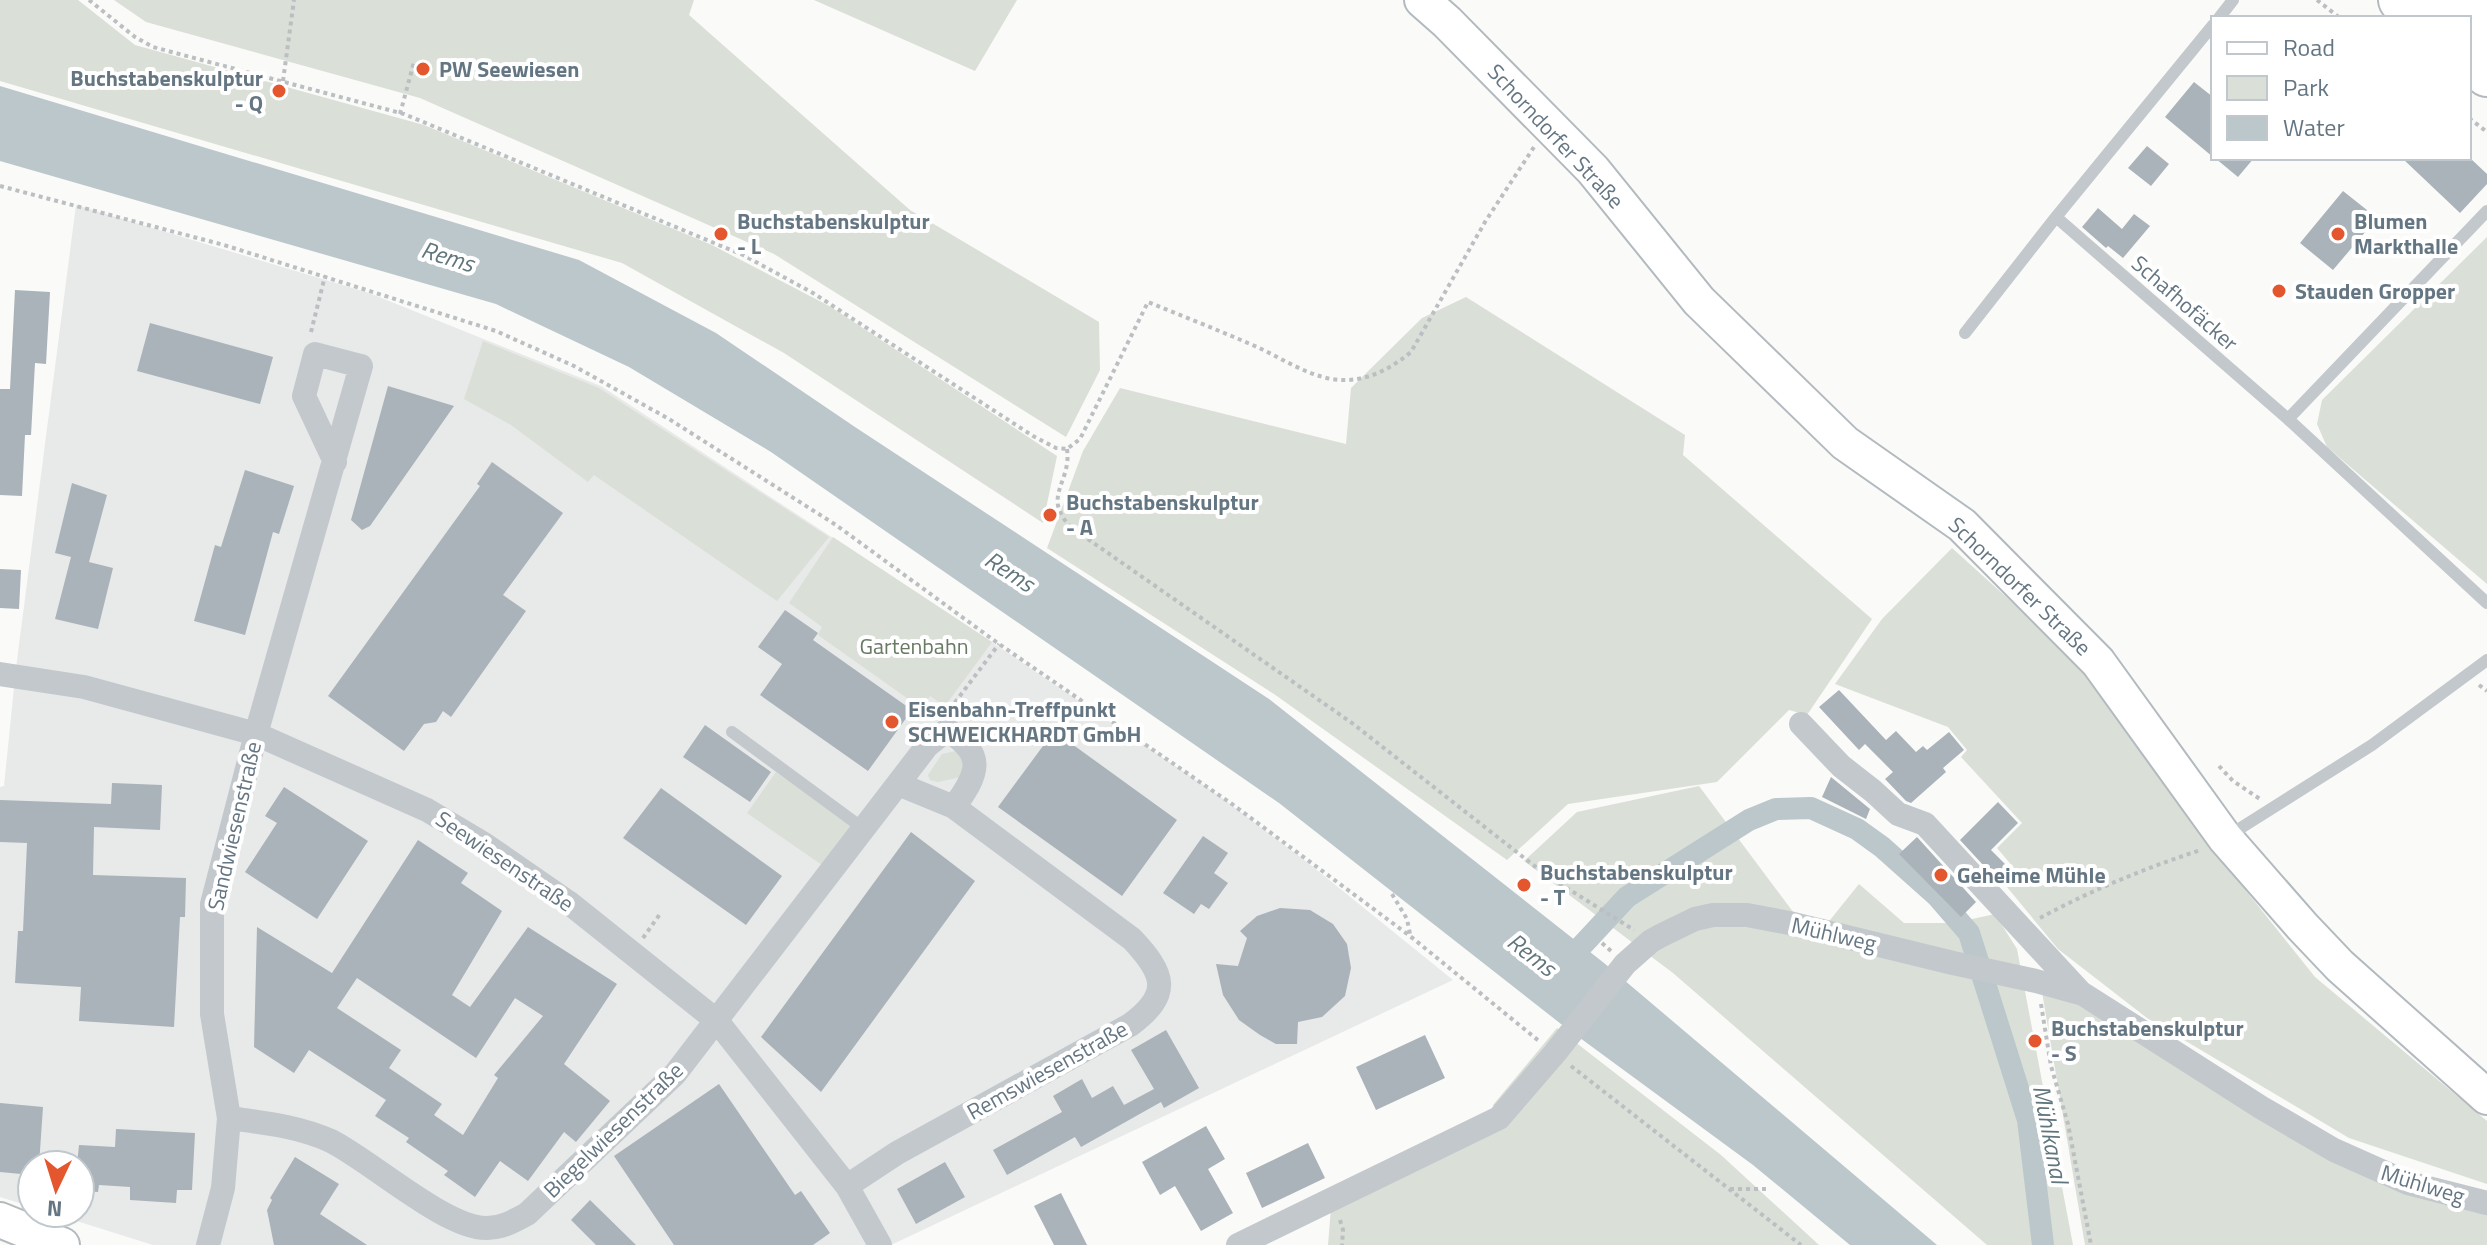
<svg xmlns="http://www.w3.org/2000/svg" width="2487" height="1245" font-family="'Titillium Web',sans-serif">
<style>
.built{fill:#e8e9e9}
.green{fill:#dadfd7}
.water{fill:#bbc7cb}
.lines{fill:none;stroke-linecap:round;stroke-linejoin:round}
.canal{stroke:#bbc7cb;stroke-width:22}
.building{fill:#aab3b9;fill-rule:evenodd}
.secondary-casing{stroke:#b3babf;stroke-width:38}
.highway-casing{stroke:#b4b9bd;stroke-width:48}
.path{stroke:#bbbfc2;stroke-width:4;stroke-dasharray:4 4;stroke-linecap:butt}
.lane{stroke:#c3c8cc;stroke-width:12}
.street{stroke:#c3c8cc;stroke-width:24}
.secondary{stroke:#fff;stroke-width:34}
.highway{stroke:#fff;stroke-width:44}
.poi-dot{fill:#e4572e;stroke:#fff;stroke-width:3}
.labels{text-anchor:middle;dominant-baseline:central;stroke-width:8;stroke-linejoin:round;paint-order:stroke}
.poi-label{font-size:22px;font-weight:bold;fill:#657683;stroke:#fff;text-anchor:start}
.street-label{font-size:22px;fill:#657683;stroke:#fff}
.park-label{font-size:22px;fill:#687a64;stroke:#fff}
.water-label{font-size:24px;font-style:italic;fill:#60757c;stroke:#fff}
</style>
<rect width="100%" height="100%" fill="#fafaf8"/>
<path class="built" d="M76 205 369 293 601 386 992 642 1218 795 1307 862 1453 980 891 1245H153L51 1213H80V1165H32V1207L0 1197V787L4 786 16 668Z"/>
<path class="green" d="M0 0H78L135 45 424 125 712 245 831 307 1057 456 1043 523 784 353 622 263 0 81Z
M114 0H694L689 15 910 210 1099 322 1100 370 1066 437 774 254 420 98 146 22Z
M814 0H1017L975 71Z
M2487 237V584L2327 447 2317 424 2322 400Z
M1466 297 1685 435 1683 455 1872 619 1807 715 1789 710 1717 782 1568 804 1507 860 1274 694 1047 548 1083 451 1120 388 1346 444 1351 388 1422 318Z
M483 341 599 388 829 537 777 601 594 475 588 482 511 425 464 399Z
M833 537 992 642 945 706 930 696 921 708 818 635 822 627 789 603Z
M1952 548 2075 659 2227 867 2315 977 2487 1121V1184L2349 1138 2147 1018 2058 949 2002 881 2014 868 1997 848 2022 823 1961 757 1967 750 1948 727 1835 684 1882 619Z
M956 751 964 756 961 777 938 782 930 780 928 775 942 754Z
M776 772 855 828 825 867 747 813Z
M1699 786 1814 940 1859 884 1904 923H1954L1995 914 2017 949 2073 1245H1987L1673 973 1524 861 1577 812Z
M2042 992 2068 997 2257 1115 2487 1209V1245H2085Z
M1557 1028 1721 1155 1819 1245H1328L1332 1196 1495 1112 1493 1105Z"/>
<path class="water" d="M0 86 579 260 716 333 855 427 1269 699 1604 963 1937 1245H1850L1753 1165 1561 1024 1279 803 771 452 629 367 496 304 0 161Z"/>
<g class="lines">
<path class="canal" d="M1561 968 1627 897 1749 820 1776 809 1811 808 1857 829 1882 847 1937 896 1969 933 2028 1120 2043 1245"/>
</g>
<path class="building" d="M2194 82 2213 97V157L2165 117Z
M2147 146 2169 164 2151 186 2128 168Z
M2215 158H2254L2238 177Z
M2402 158H2470L2487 174V184L2460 213Z
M2343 191 2377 218 2333 270 2300 243Z
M2098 208 2122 229 2134 214 2150 226 2123 258 2108 246 2106 248 2082 227Z
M15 290 50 292 46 364 35 363 31 435H25L22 496 0 495V389H10Z
M150 323 273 357 260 404 137 371Z
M388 386 454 406 370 526 362 530 351 520Z
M492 462 563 513 503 595 526 611 451 717 443 711 436 722 424 724 404 751 328 696 480 486 477 484Z
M245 470 294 486 279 534 273 532 245 635 194 621 215 545 221 547Z
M72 483 107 495 89 562 113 568 98 629 55 619 71 557 55 553Z
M0 569 21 570 19 609 0 608Z
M785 610 818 633 813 640 912 710 868 771 760 695 782 664 758 647Z
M1839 690 1886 740 1896 731 1916 752 1923 746 1927 750 1949 732 1964 750 1943 768 1946 772 1911 803 1906 801 1885 779 1893 772 1865 744 1859 750 1819 707Z
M705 725 771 772 750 802 683 757Z
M1054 731 1177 820 1122 896 998 807Z
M1831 777 1870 809 1866 819 1822 797Z
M112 783 162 785 160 830 94 827 93 875 186 878 185 917H180L174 1027 79 1021 81 987 15 983 18 931H23L27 843 0 842V800L111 804Z
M284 787 368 841 317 919 245 872 277 823 265 816Z
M661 788 782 876 746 925 623 838Z
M1998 802 2018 823 1991 850 2008 867 1996 879 1960 840Z
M911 832 975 881 821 1092 761 1037Z
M1203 836 1228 853 1214 873 1228 883 1209 909 1201 904 1194 914 1163 893Z
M1917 837 1976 902 1961 917 1899 854Z
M418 840 468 873 461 883 502 911 452 995 470 1007 528 927 617 984 564 1064 610 1101 576 1142 564 1132 528 1181 500 1161 475 1197 444 1175 448 1171 406 1142 409 1138 375 1116 386 1100 309 1050 294 1073 254 1047 257 927 332 973ZM357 978 476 1058 515 998 543 1016 494 1075 498 1078 463 1135 434 1115 442 1104 389 1068 401 1050 337 1008Z
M1280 908 1310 910 1333 924 1347 944 1351 968 1345 996 1322 1017 1298 1022 1297 1044H1276L1260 1035 1239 1020 1223 995 1216 964 1238 966 1247 938 1240 931 1257 916Z
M1166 1030 1199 1088 1164 1108 1161 1102 1081 1147 1075 1137 1007 1175 993 1150 1062 1112 1053 1096 1082 1079 1092 1098 1113 1086 1124 1105 1154 1089 1131 1050Z
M1425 1035 1445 1078 1376 1110 1356 1067Z
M719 1084 795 1195 801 1191 830 1233 813 1245H674L614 1156Z
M0 1103 43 1107 39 1165H32V1175L0 1172Z
M1206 1126 1225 1159 1208 1169 1233 1213 1201 1231 1175 1186 1160 1195 1142 1162Z
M116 1129 195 1133 192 1190H177L176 1203 130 1200V1187L99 1185 98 1192 80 1191V1165H77L79 1145 115 1147Z
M1308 1143 1325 1178 1262 1208 1246 1173Z
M295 1157 339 1184 320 1214 367 1245H274L267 1210 272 1200 270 1198Z
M945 1162 965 1197 916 1224 897 1189Z
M1061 1193 1087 1245H1054L1034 1206Z
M590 1200 636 1245H596L571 1220Z"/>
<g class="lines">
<g class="secondary-casing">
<path id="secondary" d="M1422 0 1447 22 1593 170 1699 301 1845 443 1962 525 2098 662 2225 838 2302 926 2340 966 2487 1097
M0 1220 62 1245"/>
</g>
<g class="highway-casing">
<path id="highway" d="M2401 0 2422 18
M2457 0 2487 26
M2469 58 2487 74"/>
</g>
<path class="path" d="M89 0 135 37 153 47 404 114 743 255 813 293 1033 436 1056 448 1067 449 1080 439 1148 302C1184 317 1221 331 1257 347 1281 358 1305 374 1331 379 1362 384 1388 371 1411 352L1485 222 1534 147
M2317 0 2340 18
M283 81 294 0
M400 114 414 62
M2469 118 2487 132
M0 186 224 245 496 331 574 366 669 419 836 525 999 644 1232 804 1410 936 1539 1041
M311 332 325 276
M1067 449C1072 483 1040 497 1072 528L1352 723 1546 875 1634 930
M2479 685 2487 691
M950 709 999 644
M2219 766 2233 781 2260 799
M1392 894 1407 919 1410 934
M2040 918C2092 890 2145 868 2201 850
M643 938 660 914
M1602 943 1611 951
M2041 1004 2051 1066 2068 1124 2091 1245
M1571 1066 1801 1245
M1730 1189H1767
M1340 1220 1343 1230 1342 1245"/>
<path class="lane" d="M2219 18 2233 0
M2056 217 2288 419 2487 603
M1965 333 2056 217 2213 25
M2288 419 2487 211
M732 732 864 829
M2228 836 2372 745 2487 660"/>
<path class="street" d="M0 674 84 687 256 734 427 810 484 844 568 902 717 1021 847 1186 880 1245
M1801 724 1841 766 1873 791 1898 814 1925 824 2081 993
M229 1118C264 1123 298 1126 331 1141 371 1161 446 1229 487 1228 502 1228 514 1221 527 1214L675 1074 927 746 947 730C987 755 978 774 954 807L898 784
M847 1186 897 1153 1130 1025C1172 994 1165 974 1132 939L954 807
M208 1245 223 1188 229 1118 212 1014V904L256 734 361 366 315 354 304 396 335 462
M1238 1245 1499 1118 1555 1053 1625 964 1651 941 1662 935 1695 919 1713 915H1747L1789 923 1953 963 2036 981 2083 994 2262 1108 2334 1150 2408 1183 2487 1203"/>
<use href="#secondary" class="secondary"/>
<use href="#highway" class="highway"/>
</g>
<g class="poi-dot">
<circle cx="423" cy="69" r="8"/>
<circle cx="279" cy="91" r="8"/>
<circle cx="721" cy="234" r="8"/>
<circle cx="2338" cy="234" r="8"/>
<circle cx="2279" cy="291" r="8"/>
<circle cx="1050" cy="515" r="8"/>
<circle cx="892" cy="722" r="8"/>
<circle cx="1941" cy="875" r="8"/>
<circle cx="1524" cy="885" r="8"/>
<circle cx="2035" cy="1041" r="8"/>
</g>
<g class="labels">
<g class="poi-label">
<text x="439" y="69">PW Seewiesen</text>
<text x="263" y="78" text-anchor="end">Buchstabenskulptur<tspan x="263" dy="25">- Q</tspan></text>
<text x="737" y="221">Buchstabenskulptur<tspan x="737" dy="25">- L</tspan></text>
<text x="2354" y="221">Blumen<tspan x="2354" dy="25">Markthalle</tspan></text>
<text x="2295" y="291">Stauden Gropper</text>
<text x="1066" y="502">Buchstabenskulptur<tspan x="1066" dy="25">- A</tspan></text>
<text x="908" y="709">Eisenbahn-Treffpunkt<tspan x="908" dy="25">SCHWEICKHARDT GmbH</tspan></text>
<text x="1540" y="872">Buchstabenskulptur<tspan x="1540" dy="25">- T</tspan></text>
<text x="1957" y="875">Geheime Mühle</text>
<text x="2051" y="1028">Buchstabenskulptur<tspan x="2051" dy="25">- S</tspan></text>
</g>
<g class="street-label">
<text transform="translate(1556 136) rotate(47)">Schorndorfer Straße</text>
<text transform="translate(2185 303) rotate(41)">Schafhofäcker</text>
<text transform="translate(2020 586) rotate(44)">Schorndorfer Straße</text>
<text transform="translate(234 826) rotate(-77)">Sandwiesenstraße</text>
<text transform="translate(505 861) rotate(34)">Seewiesenstraße</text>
<text transform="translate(1834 934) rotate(13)">Mühlweg</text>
<text transform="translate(1047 1070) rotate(-29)">Remswiesenstraße</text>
<text transform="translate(613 1130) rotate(-44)">Biegelwiesenstraße</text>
<text transform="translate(2423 1184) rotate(17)">Mühlweg</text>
</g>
<g class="park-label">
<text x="914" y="646">Gartenbahn</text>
</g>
<g class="water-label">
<text transform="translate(448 256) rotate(17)">Rems</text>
<text transform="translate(1010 571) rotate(33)">Rems</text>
<text transform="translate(1532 954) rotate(38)">Rems</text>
<text transform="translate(2051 1134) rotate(79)">Mühlkanal</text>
</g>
</g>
<rect x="2211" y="16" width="260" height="144" fill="#ffffff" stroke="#c1c8cd" stroke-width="2"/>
<rect x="2227" y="42" width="40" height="12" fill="#ffffff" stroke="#c1c8cd" stroke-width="2"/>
<text x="2283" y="56" font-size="24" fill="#657683">Road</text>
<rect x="2227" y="76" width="40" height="24" fill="#dadfd7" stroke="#c1c8cd" stroke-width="2"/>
<text x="2283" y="96" font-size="24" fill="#657683">Park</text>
<rect x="2227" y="116" width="40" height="24" fill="#bbc7cb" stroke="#c1c8cd" stroke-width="2"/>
<text x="2283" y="136" font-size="24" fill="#657683">Water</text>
<g transform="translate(56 1189) rotate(184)"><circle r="38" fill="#ffffff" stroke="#c1c8cd" stroke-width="2"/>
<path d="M0-6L14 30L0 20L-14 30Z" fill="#e4572e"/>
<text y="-12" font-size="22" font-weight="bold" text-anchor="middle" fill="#657683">N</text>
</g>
</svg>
